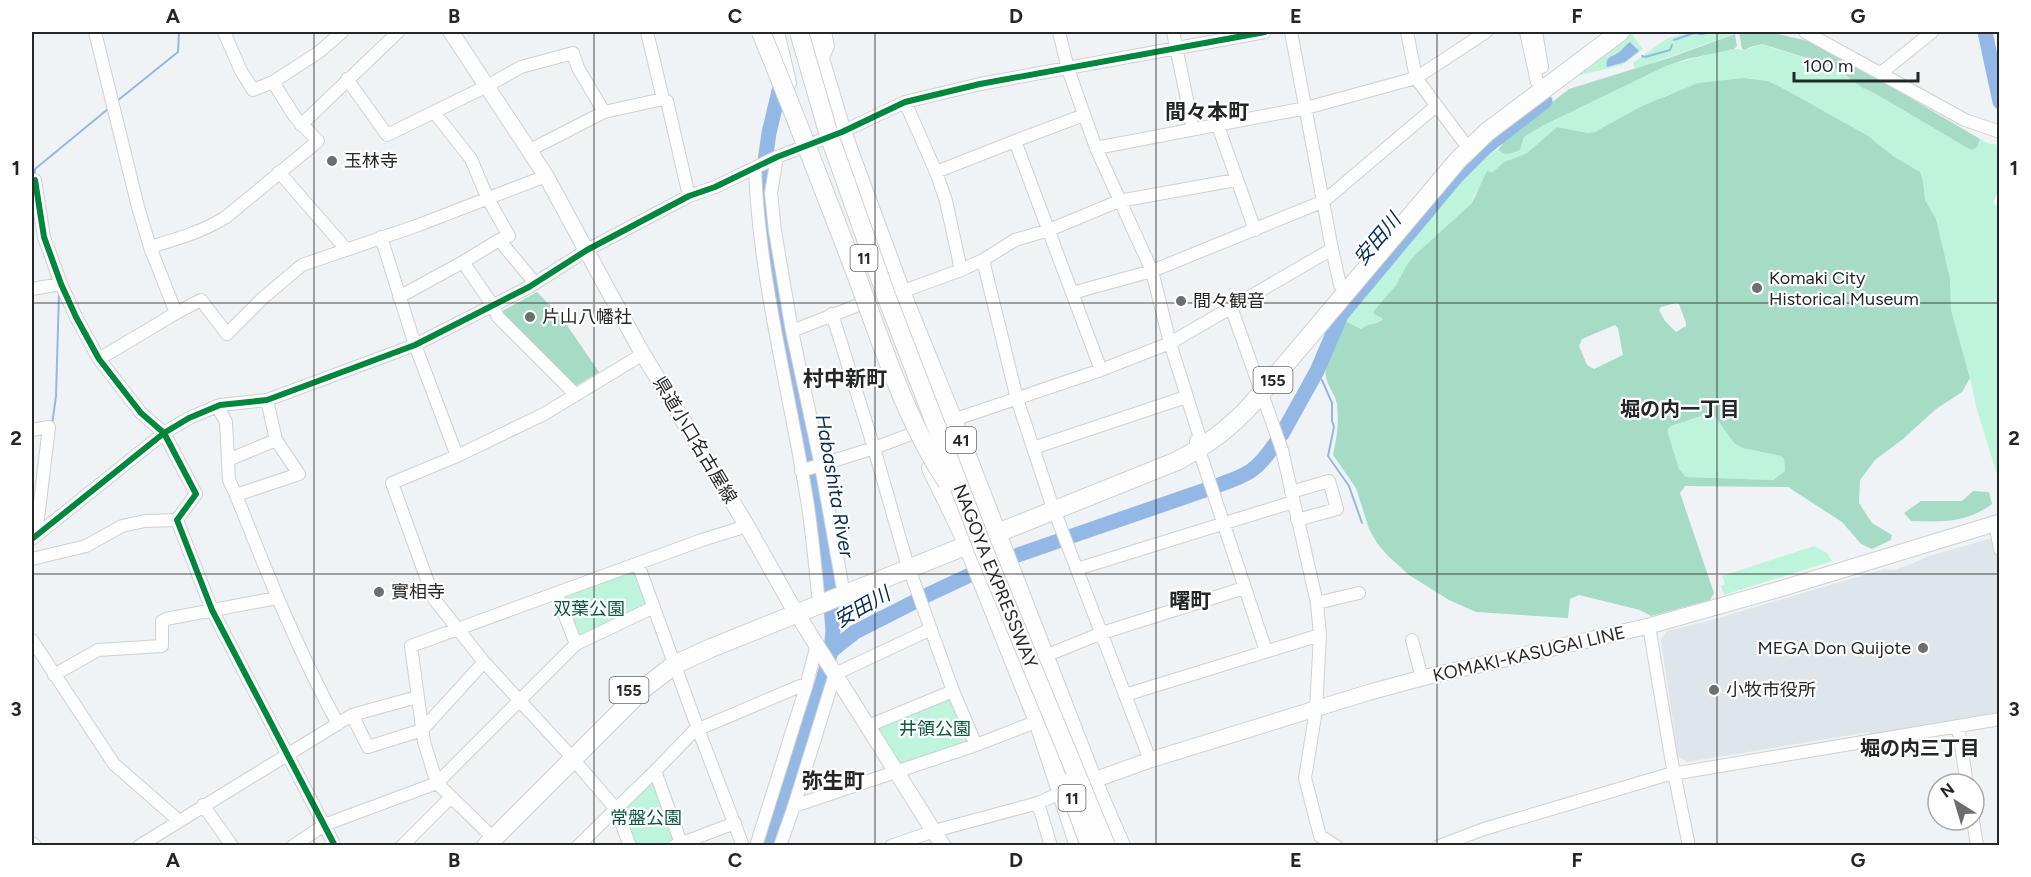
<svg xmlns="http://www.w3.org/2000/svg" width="2031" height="877" font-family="Figtree,'Noto Sans JP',sans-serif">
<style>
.built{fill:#dee5eb}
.green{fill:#bff4dc}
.forest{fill:#a6dbc5;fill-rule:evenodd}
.water{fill:#94b8e6}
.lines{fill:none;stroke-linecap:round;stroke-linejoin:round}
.stream{stroke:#94b8e6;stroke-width:2}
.river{stroke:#94b8e6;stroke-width:15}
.minor-casing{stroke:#ced0d1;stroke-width:14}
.major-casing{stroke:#ced0d1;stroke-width:17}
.highway-casing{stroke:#ced0d1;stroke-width:20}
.minor{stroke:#fdfdfe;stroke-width:12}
.major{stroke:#fdfdfe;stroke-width:15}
.highway{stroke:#fdfdfe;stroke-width:18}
.highway-bridge-casing{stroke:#ced0d1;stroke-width:20;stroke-linecap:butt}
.highway-bridge{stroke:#fdfdfe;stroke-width:18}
.cycleway-casing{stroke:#fff;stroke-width:10}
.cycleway{stroke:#00873e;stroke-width:6}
.grid{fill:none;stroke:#252627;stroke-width:1.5;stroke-opacity:0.55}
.poi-dot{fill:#6c6e6f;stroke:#fff;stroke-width:2}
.labels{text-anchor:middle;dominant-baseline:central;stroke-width:4.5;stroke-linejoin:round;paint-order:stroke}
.shield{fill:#fff;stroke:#666768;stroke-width:1.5}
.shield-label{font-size:16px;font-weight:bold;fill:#252627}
.poi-label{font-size:18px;fill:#252627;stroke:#fff;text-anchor:start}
.street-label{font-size:18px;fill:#252627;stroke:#fff}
.park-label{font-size:18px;fill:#0a573c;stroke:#fff}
.water-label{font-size:20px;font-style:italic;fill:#072a52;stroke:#fff}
.neighbourhood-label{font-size:20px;font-weight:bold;fill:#252627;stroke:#fff}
.quarter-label{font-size:21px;font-weight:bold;fill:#252627;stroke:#fff}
.neatline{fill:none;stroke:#252627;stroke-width:2}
.grid-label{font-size:20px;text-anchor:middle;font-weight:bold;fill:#252627}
</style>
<rect width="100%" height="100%" fill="#f0f3f5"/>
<path class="built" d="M1999 536V712L1870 734 1869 732 1687 762 1678 756 1661 640 1667 631 1705 622 1884 569 1894 570 1914 563 1926 557Z"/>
<path class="green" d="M1690 32 1737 33 1635 69 1633 63 1666 39Z
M1631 33 1643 49 1622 65 1581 75 1580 72Z
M1762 44C1797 57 1834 63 1863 88L1865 87 1867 91 1876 94 1969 149 1973 150 1977 147 1980 139 1990 144H1996L1999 156V190L1993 202 2000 210 1999 481 1977 410 1970 378 1951 310 1950 278 1936 219 1925 200 1923 181 1920 172 1768 81 1744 78 1667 95 1595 132 1588 133 1557 127 1527 153 1504 162 1492 173 1474 195 1472 203 1417 253 1408 263 1396 285 1374 312V314L1383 319 1361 329 1345 321 1347 316C1378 280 1407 242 1438 206 1454 187 1473 157 1498 150L1501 153 1521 148 1524 137 1542 126 1666 66 1713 53 1734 49 1746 50Z
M1708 414H1713L1734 443 1742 448 1781 456 1784 458 1785 471 1773 480 1686 477 1679 469 1667 430 1671 426Z
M1814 546 1827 553 1832 561 1724 595 1721 586 1725 584 1722 576Z
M635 570 648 606 577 640 560 595Z
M953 691 976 745 902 770 868 726Z
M654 778 675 839 660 845H634L621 812Z"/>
<path class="forest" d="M1739 32H1769L1817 43 1980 139 1977 147 1973 150 1969 149 1876 94 1867 90 1865 88 1864 89 1844 74 1827 65 1804 57 1762 44 1750 47 1745 50 1742 49Z
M1735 34 1737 46 1734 49 1687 59 1666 66 1542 126 1524 137 1520 150C1512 153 1505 157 1498 150L1507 138 1569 89 1669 58Z
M1744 78 1768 81 1786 90 1868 136 1893 156 1920 172 1923 181 1925 200 1936 219 1950 278 1951 310 1970 378 1962 392 1936 409 1903 439 1875 460 1860 480 1859 503 1872 523 1892 535 1891 540 1872 549 1861 544 1842 522 1788 487 1685 486 1680 493 1714 593 1710 600 1651 616 1640 610 1579 595 1570 599 1568 618 1476 612 1449 600 1409 575 1388 556 1377 543 1369 529 1356 488 1333 455C1337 436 1339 424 1337 404 1335 392 1323 382 1326 369 1329 353 1340 336 1345 321L1361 329C1369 323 1378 324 1383 319L1374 314 1373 312 1396 285 1408 263 1417 253 1472 203 1487 171 1492 173 1504 162 1527 153 1557 127 1588 133 1595 132 1642 106 1698 83ZM1676 303 1679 304 1686 323V326L1676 332 1665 321 1659 310 1661 307ZM1615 325 1618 328 1623 355 1594 369 1587 365 1579 346 1582 339ZM1707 414H1713L1734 443 1742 448 1781 456 1784 459 1785 471 1773 480 1686 477 1679 469 1667 430 1671 426Z
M537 292 562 318 599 372 571 389 497 314Z
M1973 491 1989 492 1992 504C1967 523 1941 522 1911 521L1904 513 1921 501H1962Z"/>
<path class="water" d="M1630 42 1639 51 1625 62 1607 67C1605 57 1611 57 1618 53 1623 50 1625 45 1630 42Z"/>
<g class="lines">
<path class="stream" d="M1674 40 1694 33 1702 34 1710 32
M1642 56 1645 57 1670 50 1672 45
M117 101 178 52 179 32
M35 176V169L108 109
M1322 380 1332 403V421L1334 427 1328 456 1349 486 1362 523
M52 425 56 396 59 293"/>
<path class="river" d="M1985 32 2000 102
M1282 434 1317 371 1341 315 1456 177 1486 147 1545 101
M1216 486C1247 475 1256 472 1275 444
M1069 537 1208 489
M1018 555 1061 540
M923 597 970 575
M831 651 855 632 916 601
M767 846 822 684 831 651 833 631 827 556 787 346 767 219 765 161 769 133 779 91"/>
<g class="minor-casing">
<path id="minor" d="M95 32 138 207 150 247 176 313
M647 32 663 99 667 101 689 196
M1059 32 1068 69 1096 148 1152 271 1170 343 1200 438
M1173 32 1193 129
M1291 32 1332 249 1340 285
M1407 32 1416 78 1463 141
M1526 32 1537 82
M1536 32 1542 67
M1805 32 1965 120 2000 132
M821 61 828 46 825 32
M1881 73 1932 32
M347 79 387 135 487 86 521 67 573 53 578 68 604 112
M273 82 319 52 342 32
M905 102 936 172 946 201 961 270
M434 112 471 159 488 199 509 236 499 240 535 283
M1084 115 1015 141 1101 370
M301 125 398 32
M1218 126 1255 230
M1096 148 1306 108 1416 78 1486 32
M530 150 604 112 663 99
M777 157 771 193 775 231 792 331 821 466 842 584
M755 168C759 280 789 389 807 500 812 531 815 563 818 595
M279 172 346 249
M936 172 1015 141
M32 181 35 180 44 237 61 284 76 317 99 359 141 413 164 433 196 494 177 520 212 610 335 846
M381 237 415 345 457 456
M499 240 463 262 493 306 498 317 576 395
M150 247C177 239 202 232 226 217L318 141 295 117 273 82 253 90 241 71 224 32
M983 260 1015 240 1049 230 1119 201 1236 180
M32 289 61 284
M901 292 961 270 983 260 1017 399 1051 502 1150 760
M1072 293 1152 271 1324 201 1436 106
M399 297 463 262
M1231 307 1282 450 1317 603 1320 635 1316 710 1305 778 1320 836 1336 846
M832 314 874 448 906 560 953 691 976 745
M792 331 861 304
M99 359 176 313 201 300 227 334 263 298 302 265 416 226 546 176
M217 406 226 422 229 480 236 495 299 474 276 440 267 400
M953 420 1101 370 1170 343 1332 249
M32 430 49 427 36 535
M1196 441 1266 651
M1033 448 1186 397
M228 460 276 440
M801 471 874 448 914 433
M1291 492 1329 481 1337 509 1297 520
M236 495C267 573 298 651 338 724
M1995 524 2000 549
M32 539 164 433 189 418 220 405 267 400 415 345 529 287 587 250 689 196 715 187 777 157 842 132 905 102 980 84 1265 32
M32 559 86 546 122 526 145 521 177 520
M638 564 698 729 743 846
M1077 569 1293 502
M556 593 576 644
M1317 603 1359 593
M1649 626 1672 763 1689 846
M32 640 114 764 178 820
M1412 640 1422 678
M1045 656 1102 633 1244 588
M54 675 98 650 162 646V621L166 619 277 598
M1125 695 1320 635
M352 715 368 747 422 730 484 662
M868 726 953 691
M1958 726 1967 784
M655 771 681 843
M1038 803 1051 846
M203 805 232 846
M794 806 976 745 1038 721
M1973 820 1977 846
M487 832 437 783 424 742 411 646 702 540 747 526
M32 843 35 846
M139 846 352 715 417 697
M293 846 324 825 437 783 576 644 654 607
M402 846 451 797
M578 846 655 771 694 731 800 686 806 687
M630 846 616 809 567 752 484 662 434 599 392 483 457 456 544 414 643 354
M674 846 735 823
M756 846 806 687 817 644
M780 846 794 806 835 674 931 629
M891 846 934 831 1038 803 1060 793
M1439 846 1484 829 1666 775 2000 719"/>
</g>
<g class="major-casing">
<path id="major" d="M451 32 546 176 641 351 747 526 792 606 943 846
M1083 784 1150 760 1370 692 1422 678 1649 626 1780 589 2000 522"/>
</g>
<g class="highway-casing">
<path id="highway" d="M775 32 787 83
M812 32 842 132 901 292 953 420 1093 781 1121 846
M931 468 964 536 1038 721 1079 846
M486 846 643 689 674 665 711 648 1177 461C1207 445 1229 429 1252 404L1458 160 1487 132 1620 32"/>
</g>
<use href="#minor" class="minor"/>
<use href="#major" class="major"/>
<use href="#highway" class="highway"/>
<g class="highway-bridge-casing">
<g id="highway-bridge">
<path d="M761 32C795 115 827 198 859 282 883 348 908 424 947 482"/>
<path id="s1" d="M799 32 828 132 887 298 983 548 1106 846"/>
<path d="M1067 783 1090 846"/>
</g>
</g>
<use href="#highway-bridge" class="highway-bridge"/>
<g class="cycleway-casing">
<path id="cycleway" d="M32 181 35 180 44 237 61 284 76 317 99 359 141 413 164 433 196 494 177 520 212 610 335 846
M32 539 164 433 189 418 220 405 267 400 415 345 529 287 587 250 689 196 715 187 777 157 842 132 905 102 980 84 1265 32"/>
</g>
<use href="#cycleway" class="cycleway"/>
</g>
<path class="grid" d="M314 32V846M594 32V846M875 32V846M1156 32V846M1437 32V846M1717 32V846M32 303H2000M32 574H2000"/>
<g class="poi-dot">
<circle cx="332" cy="161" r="6"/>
<circle cx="1757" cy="288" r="6"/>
<circle cx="1181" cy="301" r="6"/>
<circle cx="530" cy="317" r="6"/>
<circle cx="379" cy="592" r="6"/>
<circle cx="1923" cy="648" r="6"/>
<circle cx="1714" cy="690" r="6"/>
</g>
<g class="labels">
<g class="shield">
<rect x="850.5" y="245" width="27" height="26" rx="4.5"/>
<rect x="1253.5" y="367" width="39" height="26" rx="4.5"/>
<rect x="946" y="427" width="30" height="26" rx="4.5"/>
<rect x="609.5" y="677" width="39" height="26" rx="4.5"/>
<rect x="1058.5" y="785" width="27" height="26" rx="4.5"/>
</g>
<g class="shield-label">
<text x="864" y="258">11</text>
<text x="1273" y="380">155</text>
<text x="961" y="440">41</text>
<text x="629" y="690">155</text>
<text x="1072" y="798">11</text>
</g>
<g class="poi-label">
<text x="344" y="161">玉林寺</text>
<text x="1769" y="278">Komaki City<tspan x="1769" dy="21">Historical Museum</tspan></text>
<text x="1193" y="301">間々観音</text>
<text x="542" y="317">片山八幡社</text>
<text x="391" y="592">實相寺</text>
<text x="1911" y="648" text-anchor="end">MEGA Don Quijote</text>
<text x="1726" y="690">小牧市役所</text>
</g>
<g class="street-label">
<text transform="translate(695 440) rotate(59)">県道小口名古屋線</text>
<text stroke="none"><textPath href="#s1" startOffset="579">NAGOYA EXPRESSWAY</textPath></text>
<text transform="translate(1529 654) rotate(-13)">KOMAKI-KASUGAI LINE</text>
</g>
<g class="park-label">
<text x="589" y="609">双葉公園</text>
<text x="935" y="729">井領公園</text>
<text x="646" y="818">常盤公園</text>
</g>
<g class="water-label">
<text transform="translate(1377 239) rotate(-50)">安田川</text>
<text transform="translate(835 486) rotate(80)">Habashita River</text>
<text transform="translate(862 607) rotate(-30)">安田川</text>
</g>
<g class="neighbourhood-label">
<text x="1680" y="409">堀の内一丁目</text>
<text x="1920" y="748">堀の内三丁目</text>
</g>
<g class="quarter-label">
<text x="1207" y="111">間々本町</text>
<text x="845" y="378">村中新町</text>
<text x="1190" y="600">曙町</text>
<text x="833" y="780">弥生町</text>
</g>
</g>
<rect width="2031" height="877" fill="none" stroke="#ffffff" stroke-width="66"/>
<g transform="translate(1956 802) rotate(323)"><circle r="28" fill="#ffffff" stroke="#a8a8a9" stroke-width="1.5"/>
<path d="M0-4.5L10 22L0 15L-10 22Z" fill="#6c6e6f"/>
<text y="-9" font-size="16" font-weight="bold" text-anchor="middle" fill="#252627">N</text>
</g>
<path d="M1794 72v9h124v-9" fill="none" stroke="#252627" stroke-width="3"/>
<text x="1803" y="72" font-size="18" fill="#252627" stroke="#ffffff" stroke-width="4.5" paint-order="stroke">100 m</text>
<rect x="33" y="33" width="1965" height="811" class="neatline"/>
<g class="grid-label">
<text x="173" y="23">A</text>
<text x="454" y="23">B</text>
<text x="735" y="23">C</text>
<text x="1016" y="23">D</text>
<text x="1296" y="23">E</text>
<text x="1577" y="23">F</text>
<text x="1858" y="23">G</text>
<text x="16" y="175">1</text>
<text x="2014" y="175">1</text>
<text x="16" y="445">2</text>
<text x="2014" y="445">2</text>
<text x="16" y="716">3</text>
<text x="2014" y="716">3</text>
<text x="173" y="867">A</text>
<text x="454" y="867">B</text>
<text x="735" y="867">C</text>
<text x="1016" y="867">D</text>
<text x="1296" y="867">E</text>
<text x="1577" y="867">F</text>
<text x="1858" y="867">G</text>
</g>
</svg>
